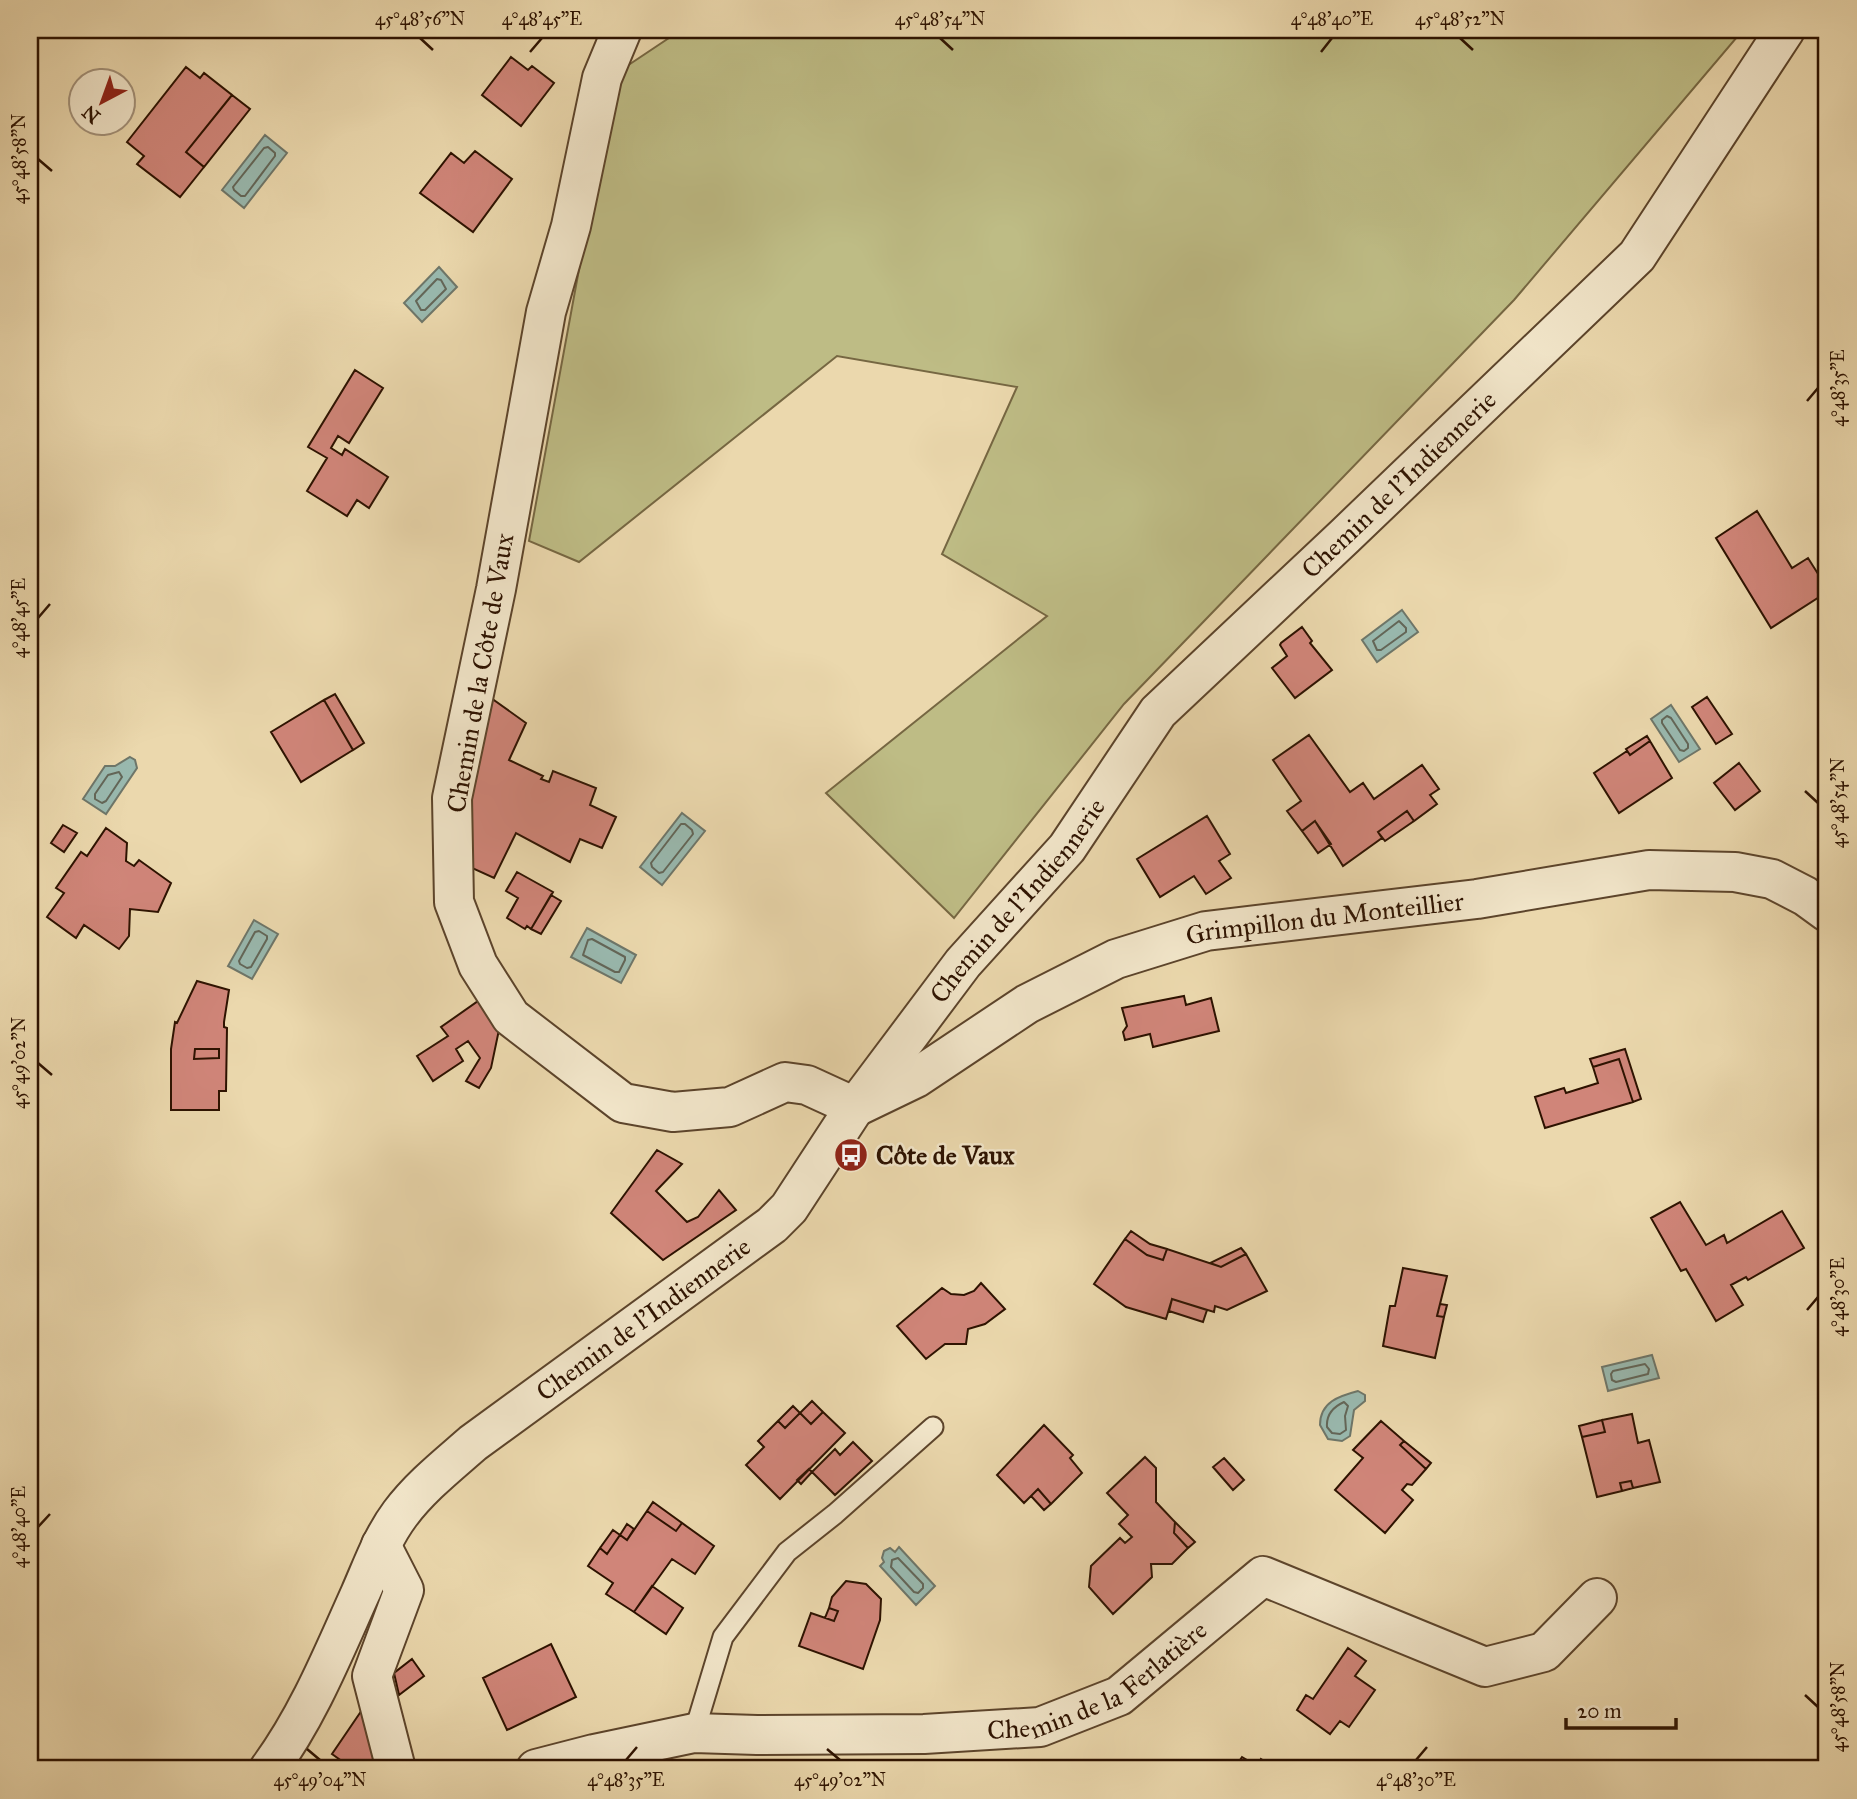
<svg xmlns="http://www.w3.org/2000/svg" width="1857" height="1799" font-family="'IM FELL Great Primer',serif">
<style>
.green{fill:#bebc85;stroke:#766742;stroke-width:2}
.water{fill:#99b9af;stroke:#6e7669;stroke-width:2}
.lines{fill:none;stroke-linecap:round;stroke-linejoin:round}
.shore{stroke:#636658;stroke-width:2}
.building{fill:#d08579;stroke:#2d1200;stroke-width:2;fill-rule:evenodd}
.lane-casing{stroke:#5c442b;stroke-width:23}
.street-casing{stroke:#5c442b;stroke-width:42}
.lane{stroke:#f2e6ca;stroke-width:19}
.street{stroke:#f2e6ca;stroke-width:38}
.ticks{fill:none;stroke:#2d1200;stroke-width:2.5}
.labels{text-anchor:middle;dominant-baseline:central;stroke-width:5;stroke-linejoin:round;paint-order:stroke}
.street-label{font-size:26px;fill:#2d1200;stroke:#f2e6ca}
.poi-label{font-size:26px;font-weight:bold;fill:#2d1200;stroke:#f2e6ca;text-anchor:start}
.neatline{fill:none;stroke:#2d1200;stroke-width:2.5}
.ticks-label{font-size:18px;text-anchor:middle;fill:#2d1200}
</style>
<rect width="100%" height="100%" fill="#ebd8ad"/>
<filter id="stains"><feTurbulence type="fractalNoise" baseFrequency=".00286" numOctaves="4"/><feColorMatrix values="0 0 0 0 .2 0 0 0 0 .09 0 0 0 0 .02 0 0 0 .5 -.17"/></filter>
<radialGradient id="worn" r=".72"><stop offset=".6" stop-color="#630" stop-opacity="0"/><stop offset="1" stop-color="#630" stop-opacity=".3"/></radialGradient>
<path class="green" d="M681 30H1743L1514 300 1124 704 954 918 826 793 1047 616 942 554 1017 387 837 356 579 562 529 541 615 74Z"/>
<path class="water" d="M265 135 287 153 244 208 222 190Z
M439 267 457 287 422 322 404 303Z
M1402 610 1418 632 1377 662 1362 640Z
M1671 705 1700 749 1679 762 1651 719Z
M130 757 135 760 137 768 106 814 83 799 105 766H115Z
M682 813 705 831 662 885 640 867Z
M254 920 278 934 252 979 228 966Z
M587 928 636 955 621 983 571 957Z
M1652 1355 1659 1378 1608 1391 1602 1367Z
M1358 1391 1365 1395V1401L1354 1410 1350 1436 1342 1441 1328 1439 1320 1425C1320 1402 1339 1396 1358 1391Z
M899 1547 935 1586 916 1605 880 1566 884 1562 882 1558 884 1551 890 1548 895 1552Z"/>
<g class="lines">
<path class="shore" d="M268 147 275 153V156L245 196H241L234 190 233 187 264 148Z
M437 279 441 280 446 289 425 310H421L416 301Z
M1399 621 1406 628V632L1381 650H1377L1373 641Z
M1667 716 1671 718 1688 744V748L1684 751 1680 750 1662 723V720Z
M119 772 122 777 106 801 102 803 95 799V794L108 775Z
M681 824H685L692 830 693 834 663 872 659 873 652 867 651 863Z
M259 931 267 936V939L251 967 247 968 240 964 239 961 255 932Z
M592 939 625 957V960L619 972H615L583 955 588 940Z
M1645 1364 1649 1369 1648 1374 1616 1382 1612 1380 1611 1374 1613 1371Z
M1344 1402 1348 1406 1345 1416 1346 1430 1340 1434 1332 1433 1327 1427C1326 1414 1333 1407 1344 1402Z
M898 1558 923 1584V1588L918 1593 914 1592 891 1567 892 1560Z"/>
</g>
<path class="building" d="M511 57 528 70 532 66 554 83 521 126 482 95Z
M186 67 200 78 204 73 232 95 186 152 204 167 180 197 137 164 144 156 127 142Z
M232 95 250 109 204 167 186 152Z
M475 151 512 179 473 232 420 193 451 153 464 163Z
M355 370 383 388 349 443 338 436 331 448 342 455 345 449 388 477 369 508 357 500 347 516 307 491 327 458 308 447Z
M1757 511 1792 568 1808 558 1827 588V592L1771 628 1716 538Z
M1302 627 1312 641 1310 643 1332 670 1295 698 1272 668 1287 656 1280 645 1281 643Z
M484 693 526 723 509 760 543 776 541 779 549 782 553 771 596 788 590 805 616 817 602 848 580 839 570 862 516 833 494 878 461 863Z
M335 694 364 743 353 750 324 700Z
M1707 697 1732 734 1716 744 1692 707Z
M324 700 353 750 301 782 271 732Z
M1309 735 1350 792 1363 783 1374 799 1422 765 1439 789 1430 795 1437 804 1414 821 1407 811 1378 832 1382 838 1343 866 1315 821 1302 831 1287 811 1301 801 1273 760Z
M1647 736 1650 741 1630 755 1626 749Z
M1650 741 1672 778 1619 813 1594 773 1627 751 1630 755Z
M1739 763 1760 791 1735 810 1714 783Z
M1407 811 1414 821 1385 841 1378 832Z
M1207 816 1230 854 1219 861 1231 878 1206 894 1194 876 1160 897 1137 859Z
M1315 821 1331 844 1318 853 1302 831Z
M63 825 77 833 64 852 51 843Z
M106 828 127 843 126 861 134 866 139 860 171 883 158 912 130 909 129 936 119 949 84 925 76 938 47 917 64 893 56 888 81 852 87 856Z
M517 872 553 892 531 929 527 926 525 929 507 918 518 898 506 891Z
M551 895 561 901 541 934 531 929Z
M197 981 229 990 224 1022V1027L227 1028 226 1091H219V1110H171V1049L175 1022 177 1023ZM195 1049H219V1058L194 1059Z
M1184 996 1186 1005 1211 998 1219 1031 1153 1047 1150 1034 1125 1040 1123 1032 1127 1026 1122 1008Z
M481 999 500 1025 491 1068 479 1088 466 1081 480 1058 468 1041 456 1049 463 1061 433 1081 417 1056 448 1036 441 1027Z
M195 1049H219V1058L194 1059Z
M1625 1049 1641 1099 1633 1102 1619 1059 1593 1067 1590 1059Z
M1619 1059 1633 1102 1545 1128 1535 1097 1564 1088 1566 1093 1598 1083 1593 1067Z
M657 1150 682 1164 656 1191 687 1222 698 1217 719 1190 736 1210 663 1260 611 1213Z
M1680 1202 1706 1245 1724 1235 1727 1243 1782 1211 1804 1248 1748 1280 1746 1277 1731 1285 1743 1305 1716 1321 1686 1269 1681 1271 1651 1218Z
M1131 1231 1150 1244 1167 1249 1163 1260 1147 1255 1125 1239Z
M1125 1239 1147 1255 1163 1260 1167 1249 1221 1267 1246 1254 1267 1291 1227 1310 1215 1306 1214 1312 1172 1299 1166 1319 1126 1307 1094 1284Z
M1241 1248 1246 1254 1221 1267 1210 1263Z
M1403 1268 1447 1276 1437 1316 1444 1317 1435 1358 1383 1346 1390 1306H1395Z
M981 1283 1005 1309 985 1324 968 1329 966 1344H945L926 1359 897 1326 942 1288 951 1294 964 1295 974 1291Z
M1172 1299 1207 1310 1203 1322 1169 1311Z
M1440 1304 1447 1305 1444 1317 1437 1316Z
M812 1401 823 1412 811 1424 800 1413Z
M793 1406 800 1413 785 1428 778 1421Z
M823 1412 845 1433 780 1499 746 1465 764 1447 758 1441 778 1421 785 1428 800 1413 811 1424Z
M1632 1414 1638 1443 1649 1440 1660 1482 1633 1488 1631 1481 1620 1483 1622 1491 1597 1497 1582 1437 1605 1432 1602 1420Z
M1602 1420 1605 1432 1582 1437 1579 1426Z
M1381 1421 1404 1441 1400 1445 1426 1469 1412 1485 1407 1484 1402 1490 1413 1500 1385 1533 1335 1490 1363 1458 1353 1450Z
M1044 1425 1073 1455 1070 1458 1082 1473 1051 1504 1038 1489 1024 1503 997 1475Z
M1404 1441 1431 1463 1426 1469 1400 1445Z
M853 1442 872 1461 835 1495 812 1472 835 1449 840 1455Z
M1145 1457 1156 1468V1502L1175 1522 1174 1533 1188 1548 1172 1564H1151L1152 1577 1113 1614 1089 1587 1091 1566 1120 1538 1125 1543 1132 1537 1119 1524 1128 1515 1107 1493Z
M1224 1458 1244 1480 1233 1490 1213 1467Z
M809 1469 812 1472 801 1484 797 1480Z
M1631 1481 1633 1488 1622 1491 1620 1483Z
M1038 1489 1051 1504 1044 1510 1031 1496Z
M653 1502 682 1523 676 1531 647 1511Z
M647 1511 676 1531 682 1523 714 1546 695 1574 672 1559 634 1612 606 1594 613 1583 588 1566 600 1548 607 1554 620 1535 627 1540Z
M1175 1522 1195 1542 1188 1548 1174 1533Z
M627 1524 634 1529 627 1540 620 1535Z
M613 1530 620 1535 607 1554 600 1548Z
M846 1581 866 1584 881 1599 880 1620 863 1669 799 1646 811 1613 834 1621 838 1611 829 1608 832 1597Z
M652 1586 683 1608 666 1634 634 1612Z
M829 1608 838 1611 834 1621 825 1618Z
M551 1644 576 1697 507 1730 483 1678Z
M1348 1648 1366 1661 1355 1676 1375 1690 1349 1727 1340 1721 1330 1734 1297 1710 1306 1695 1313 1699Z
M412 1659 424 1676 399 1695 394 1673Z
M366 1704 381 1759 374 1769H353L332 1754Z
M1242 1757 1257 1766 1254 1769H1234Z
M1261 1759 1278 1769H1262L1257 1766Z"/>
<g class="lines">
<g class="lane-casing">
<path id="lane" d="M694 1733 723 1637 787 1552 835 1514 933 1427"/>
</g>
<g class="street-casing">
<g id="street">
<path d="M622 30 602 78 571 226 546 312 496 589 452 798 454 902 478 965 511 1017 623 1103 673 1112 730 1107 785 1082 807 1085 855 1107"/>
<path id="s1" d="M860 1105 916 1078 1027 1004 1116 959 1206 931 1477 899 1649 870 1735 872 1772 879 1805 896 1827 912"/>
<path d="M381 1545 404 1590 372 1676 396 1769"/>
<path id="s2" d="M269 1769C308 1716 333 1654 360 1594 372 1567 382 1538 400 1514 420 1487 448 1465 473 1443L772 1225 789 1208 855 1107 963 963 1067 848 1158 712 1345 536 1637 256 1785 30"/>
<path id="s3" d="M536 1769 594 1754 694 1733 757 1735 924 1734 1040 1727 1119 1696 1263 1576 1485 1667 1544 1652 1597 1598"/>
</g>
</g>
<use href="#lane" class="lane"/>
<use href="#street" class="street"/>
</g>
<path class="ticks" d="M420 38 433 50M940 38 953 50M1460 38 1473 50M530 52 542 38M1321 52 1332 38M38 159 52 171M1807 401 1818 388M38 618 50 604M1805 791 1818 803M38 1063 52 1075M1807 1310 1818 1297M38 1527 50 1514M1805 1695 1818 1707M307 1749 320 1760M827 1749 840 1760M626 1760 637 1747M1416 1760 1427 1747"/>
<defs>
<g id="bus-disc" transform="scale(1.75)"><circle r="9.5" fill="#8f2418" stroke="#f2e6ca"/><path d="M-5-6H5V4H4V6H2V4H-2V6H-4V4H-5ZM-3.5-4V0h7V-4ZM-3.5 1.2v1.5H-2V1.2ZM2 1.2v1.5H3.5V1.2Z" fill="#fff"/></g>
</defs>
<g fill-rule="evenodd">
<use href="#bus-disc" x="851" y="1155"/>
</g>
<g class="labels">
<g class="street-label">
<text stroke="none"><textPath href="#s2" startOffset="1734">Chemin de l'Indiennerie</textPath></text>
<text transform="translate(480 673) rotate(-80)">Chemin de la Côte de Vaux</text>
<text stroke="none"><textPath href="#s2" startOffset="1167">Chemin de l'Indiennerie</textPath></text>
<text stroke="none"><textPath href="#s1" startOffset="509">Grimpillon du Monteillier</textPath></text>
<text stroke="none"><textPath href="#s2" startOffset="600">Chemin de l'Indiennerie</textPath></text>
<text stroke="none"><textPath href="#s3" startOffset="579">Chemin de la Ferlatière</textPath></text>
</g>
<g class="poi-label">
<text x="876" y="1155">Côte de Vaux</text>
</g>
</g>
<rect width="1857" height="1799" fill="none" stroke="#ebd8ad" stroke-width="77"/>
<g transform="translate(102 102) rotate(221)"><circle r="33" fill="#f2e6ca" stroke="#a39179" stroke-width="2"/>
<path d="M0-5L12 26L0 18L-12 26Z" fill="#8f2418"/>
<text y="-10" font-size="19" font-weight="bold" text-anchor="middle" fill="#2d1200">N</text>
</g>
<path d="M1566 1718v10h110v-10" fill="none" stroke="#2d1200" stroke-width="3.5"/>
<text x="1577" y="1718" font-size="21" fill="#2d1200" stroke="#f2e6ca" stroke-width="5" paint-order="stroke">20 m</text>
<rect x="38" y="38" width="1780" height="1722" class="neatline"/>
<g class="ticks-label">
<text x="420" y="25">45°48'56"N</text>
<text x="542" y="25">4°48'45"E</text>
<text x="940" y="25">45°48'54"N</text>
<text x="1332" y="25">4°48'40"E</text>
<text x="1460" y="25">45°48'52"N</text>
<text transform="translate(19 159) rotate(-90)" y="6">45°48'58"N</text>
<text transform="translate(1838 388) rotate(-90)" y="6">4°48'35"E</text>
<text transform="translate(19 618) rotate(-90)" y="6">4°48'45"E</text>
<text transform="translate(1838 803) rotate(-90)" y="6">45°48'54"N</text>
<text transform="translate(19 1063) rotate(-90)" y="6">45°49'02"N</text>
<text transform="translate(1838 1297) rotate(-90)" y="6">4°48'30"E</text>
<text transform="translate(19 1527) rotate(-90)" y="6">4°48'40"E</text>
<text transform="translate(1838 1707) rotate(-90)" y="6">45°48'58"N</text>
<text x="320" y="1786">45°49'04"N</text>
<text x="626" y="1786">4°48'35"E</text>
<text x="840" y="1786">45°49'02"N</text>
<text x="1416" y="1786">4°48'30"E</text>
</g>
<rect width="100%" height="100%" filter="url(#stains)"/>
<rect width="100%" height="100%" fill="url(#worn)"/>
</svg>
